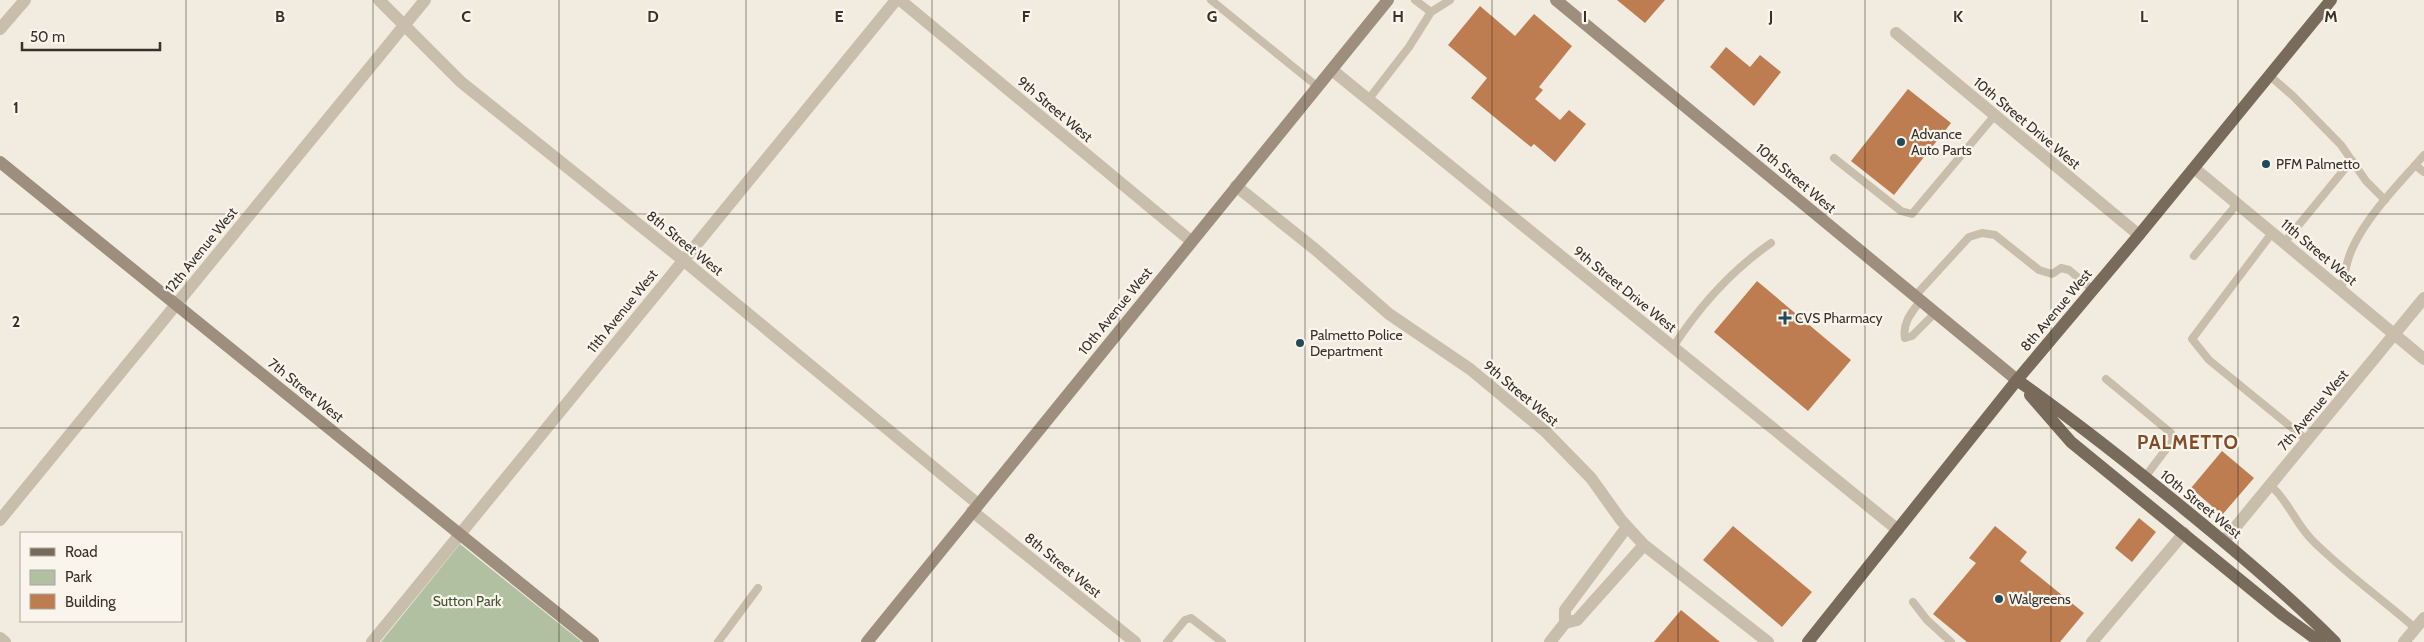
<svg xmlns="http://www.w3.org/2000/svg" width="2424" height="642" font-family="Cabin,sans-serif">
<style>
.green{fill:#b0c0a0}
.building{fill:#be7d51}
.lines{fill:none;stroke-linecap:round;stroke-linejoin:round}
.lane{stroke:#c9beac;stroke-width:8}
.street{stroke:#c9beac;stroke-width:12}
.secondary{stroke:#9d8e7d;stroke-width:12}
.primary{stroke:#786b5c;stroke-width:12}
.grid{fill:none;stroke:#38312a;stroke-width:1;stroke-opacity:0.55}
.poi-dot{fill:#224b57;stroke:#f9f5ec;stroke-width:2}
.labels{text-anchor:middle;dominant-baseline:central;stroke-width:4.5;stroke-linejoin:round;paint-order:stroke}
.street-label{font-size:14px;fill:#38312a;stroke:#f9f5ec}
.poi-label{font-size:14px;fill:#38312a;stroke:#f9f5ec;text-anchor:start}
.park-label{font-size:14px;fill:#415430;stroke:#f9f5ec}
.district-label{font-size:19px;font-weight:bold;letter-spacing:1px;fill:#824c28;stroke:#f9f5ec}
.grid-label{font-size:16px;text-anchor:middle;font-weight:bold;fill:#38312a;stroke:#f9f5ec;stroke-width:4.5;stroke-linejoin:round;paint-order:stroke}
</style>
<rect width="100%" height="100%" fill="#f1ecdf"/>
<path class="green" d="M460 544 582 642H381Z"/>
<path class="building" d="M1617 0H1665L1645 23Z
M1480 6 1515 36 1534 14 1572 46 1539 87 1543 90 1535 99 1560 120 1569 110 1586 124 1555 162 1534 144 1531 147 1471 98 1487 78 1448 45Z
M1726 47 1750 67 1760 55 1781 72 1754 106 1710 67Z
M1908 89 1951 123 1894 195 1851 161Z
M1757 281 1851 360 1808 411 1714 332Z
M2222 451 2254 478 2222 515 2191 488Z
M2139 518 2156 532 2132 562 2115 548Z
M1733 526 1812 592 1782 627 1703 560Z
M1995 526 2027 552 2020 561 2084 613 2060 642H1967L1933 614 1976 563 1969 558Z
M1681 610 1720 642H1654Z"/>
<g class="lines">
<path class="lane" d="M1211 0 1318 87
M1415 0 1431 12 1450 0
M2270 76 2293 96 2341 145 2366 181 2385 200
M1368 100 1409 47 1431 12
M1834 158 1901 211 1912 214 1995 115
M2415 165 2424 172
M2272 233 2192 339 2209 360 2307 440
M2284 243 2352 160
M2194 256 2237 204
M2341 290C2344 277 2346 262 2352 249 2368 214 2399 184 2424 155
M1915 296 1969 237 1982 233 1995 235 2039 270 2052 274 2061 268 2069 270 2093 290
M1921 300C1912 312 1902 323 1905 338L1912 336 1935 313
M1673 347C1699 307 1732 270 1771 243
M2106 379 2171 433 2173 440 2145 477
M2270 485C2288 500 2295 523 2312 540 2344 572 2382 599 2415 628
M1913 602 1927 620 1951 642
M718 642 758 588
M1167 642 1185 620 1191 618 1222 642"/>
<path class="street" d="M379 0 461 82 683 260 978 504
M900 0 1191 241
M0 29 25 0
M1896 33 2139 235
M1332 70 1898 530
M2194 168 2424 359
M1236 186 1316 250 1389 314 1470 369 1546 432 1591 478 1621 520 1644 545 1768 642
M972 511 1135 642
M0 520 425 0
M2224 541 2424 298
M1565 623V610L1627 527
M0 638 5 642
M372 642 896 0
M1550 642 1565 623 1577 620 1644 545
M2092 642 2184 533
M2404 642 2424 618"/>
<path class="secondary" d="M1556 0 2017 380
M0 162 593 642
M867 642 1388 0"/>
<path class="primary" d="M2017 380C2075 421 2128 463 2183 508 2236 551 2287 594 2335 642
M2030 395 2071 442 2283 615 2320 642
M1808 642 2017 380 2139 235 2331 0"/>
</g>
<path class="grid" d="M186 0V642M373 0V642M559 0V642M746 0V642M932 0V642M1119 0V642M1305 0V642M1492 0V642M1678 0V642M1865 0V642M2051 0V642M2238 0V642M0 214H2424M0 428H2424"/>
<g class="poi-dot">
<circle cx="1901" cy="142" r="5"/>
<circle cx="2266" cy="164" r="5"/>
<path d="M1782.5 310.5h5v5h5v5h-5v5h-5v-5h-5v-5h5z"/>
<circle cx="1300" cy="343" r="5"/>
<circle cx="1999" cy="599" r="5"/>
</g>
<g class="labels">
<g class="street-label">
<text transform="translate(1055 109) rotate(40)">9th Street West</text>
<text transform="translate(2027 123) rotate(40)">10th Street Drive West</text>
<text transform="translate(1796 178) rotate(40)">10th Street West</text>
<text transform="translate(685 243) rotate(39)">8th Street West</text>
<text transform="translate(201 250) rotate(-51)">12th Avenue West</text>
<text transform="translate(2319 252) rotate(40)">11th Street West</text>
<text transform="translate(1625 289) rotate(39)">9th Street Drive West</text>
<text transform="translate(2056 310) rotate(-50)">8th Avenue West</text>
<text transform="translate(622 311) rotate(-51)">11th Avenue West</text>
<text transform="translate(1115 311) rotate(-51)">10th Avenue West</text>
<text transform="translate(306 390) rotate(39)">7th Street West</text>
<text transform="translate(1521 393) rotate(40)">9th Street West</text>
<text transform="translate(2313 410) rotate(-50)">7th Avenue West</text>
<text transform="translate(2201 504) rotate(39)">10th Street West</text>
<text transform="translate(1063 565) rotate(39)">8th Street West</text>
</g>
<g class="poi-label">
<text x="1911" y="134">Advance<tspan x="1911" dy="16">Auto Parts</tspan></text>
<text x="2276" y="164">PFM Palmetto</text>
<text x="1795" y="318">CVS Pharmacy</text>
<text x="1310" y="335">Palmetto Police<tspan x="1310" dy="16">Department</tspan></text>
<text x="2009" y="599">Walgreens</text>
</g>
<g class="park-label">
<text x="467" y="601">Sutton Park</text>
</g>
<g class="district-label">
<text x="2188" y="442">PALMETTO</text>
</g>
</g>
<g class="grid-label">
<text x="280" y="22">B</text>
<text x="466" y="22">C</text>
<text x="653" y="22">D</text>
<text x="839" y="22">E</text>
<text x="1026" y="22">F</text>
<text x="1212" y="22">G</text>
<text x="1398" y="22">H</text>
<text x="1585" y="22">I</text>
<text x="1771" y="22">J</text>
<text x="1958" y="22">K</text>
<text x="2144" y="22">L</text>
<text x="2331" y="22">M</text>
<text x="16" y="113">1</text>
<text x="16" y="327">2</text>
</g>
<rect x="20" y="532" width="162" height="90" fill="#f9f5ec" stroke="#aca79e"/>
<rect x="30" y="548" width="25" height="8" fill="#786b5c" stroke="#aca79e"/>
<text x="65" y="557" font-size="15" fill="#38312a">Road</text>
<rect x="30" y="570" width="25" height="15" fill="#b0c0a0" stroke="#aca79e"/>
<text x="65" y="582" font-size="15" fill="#38312a">Park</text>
<rect x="30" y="594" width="25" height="15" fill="#be7d51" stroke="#aca79e"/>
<text x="65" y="607" font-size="15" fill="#38312a">Building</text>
<path d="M22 42v8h138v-8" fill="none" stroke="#38312a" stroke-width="2.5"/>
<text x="30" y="42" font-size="15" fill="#38312a" stroke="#f9f5ec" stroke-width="4" paint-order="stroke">50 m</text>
</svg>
